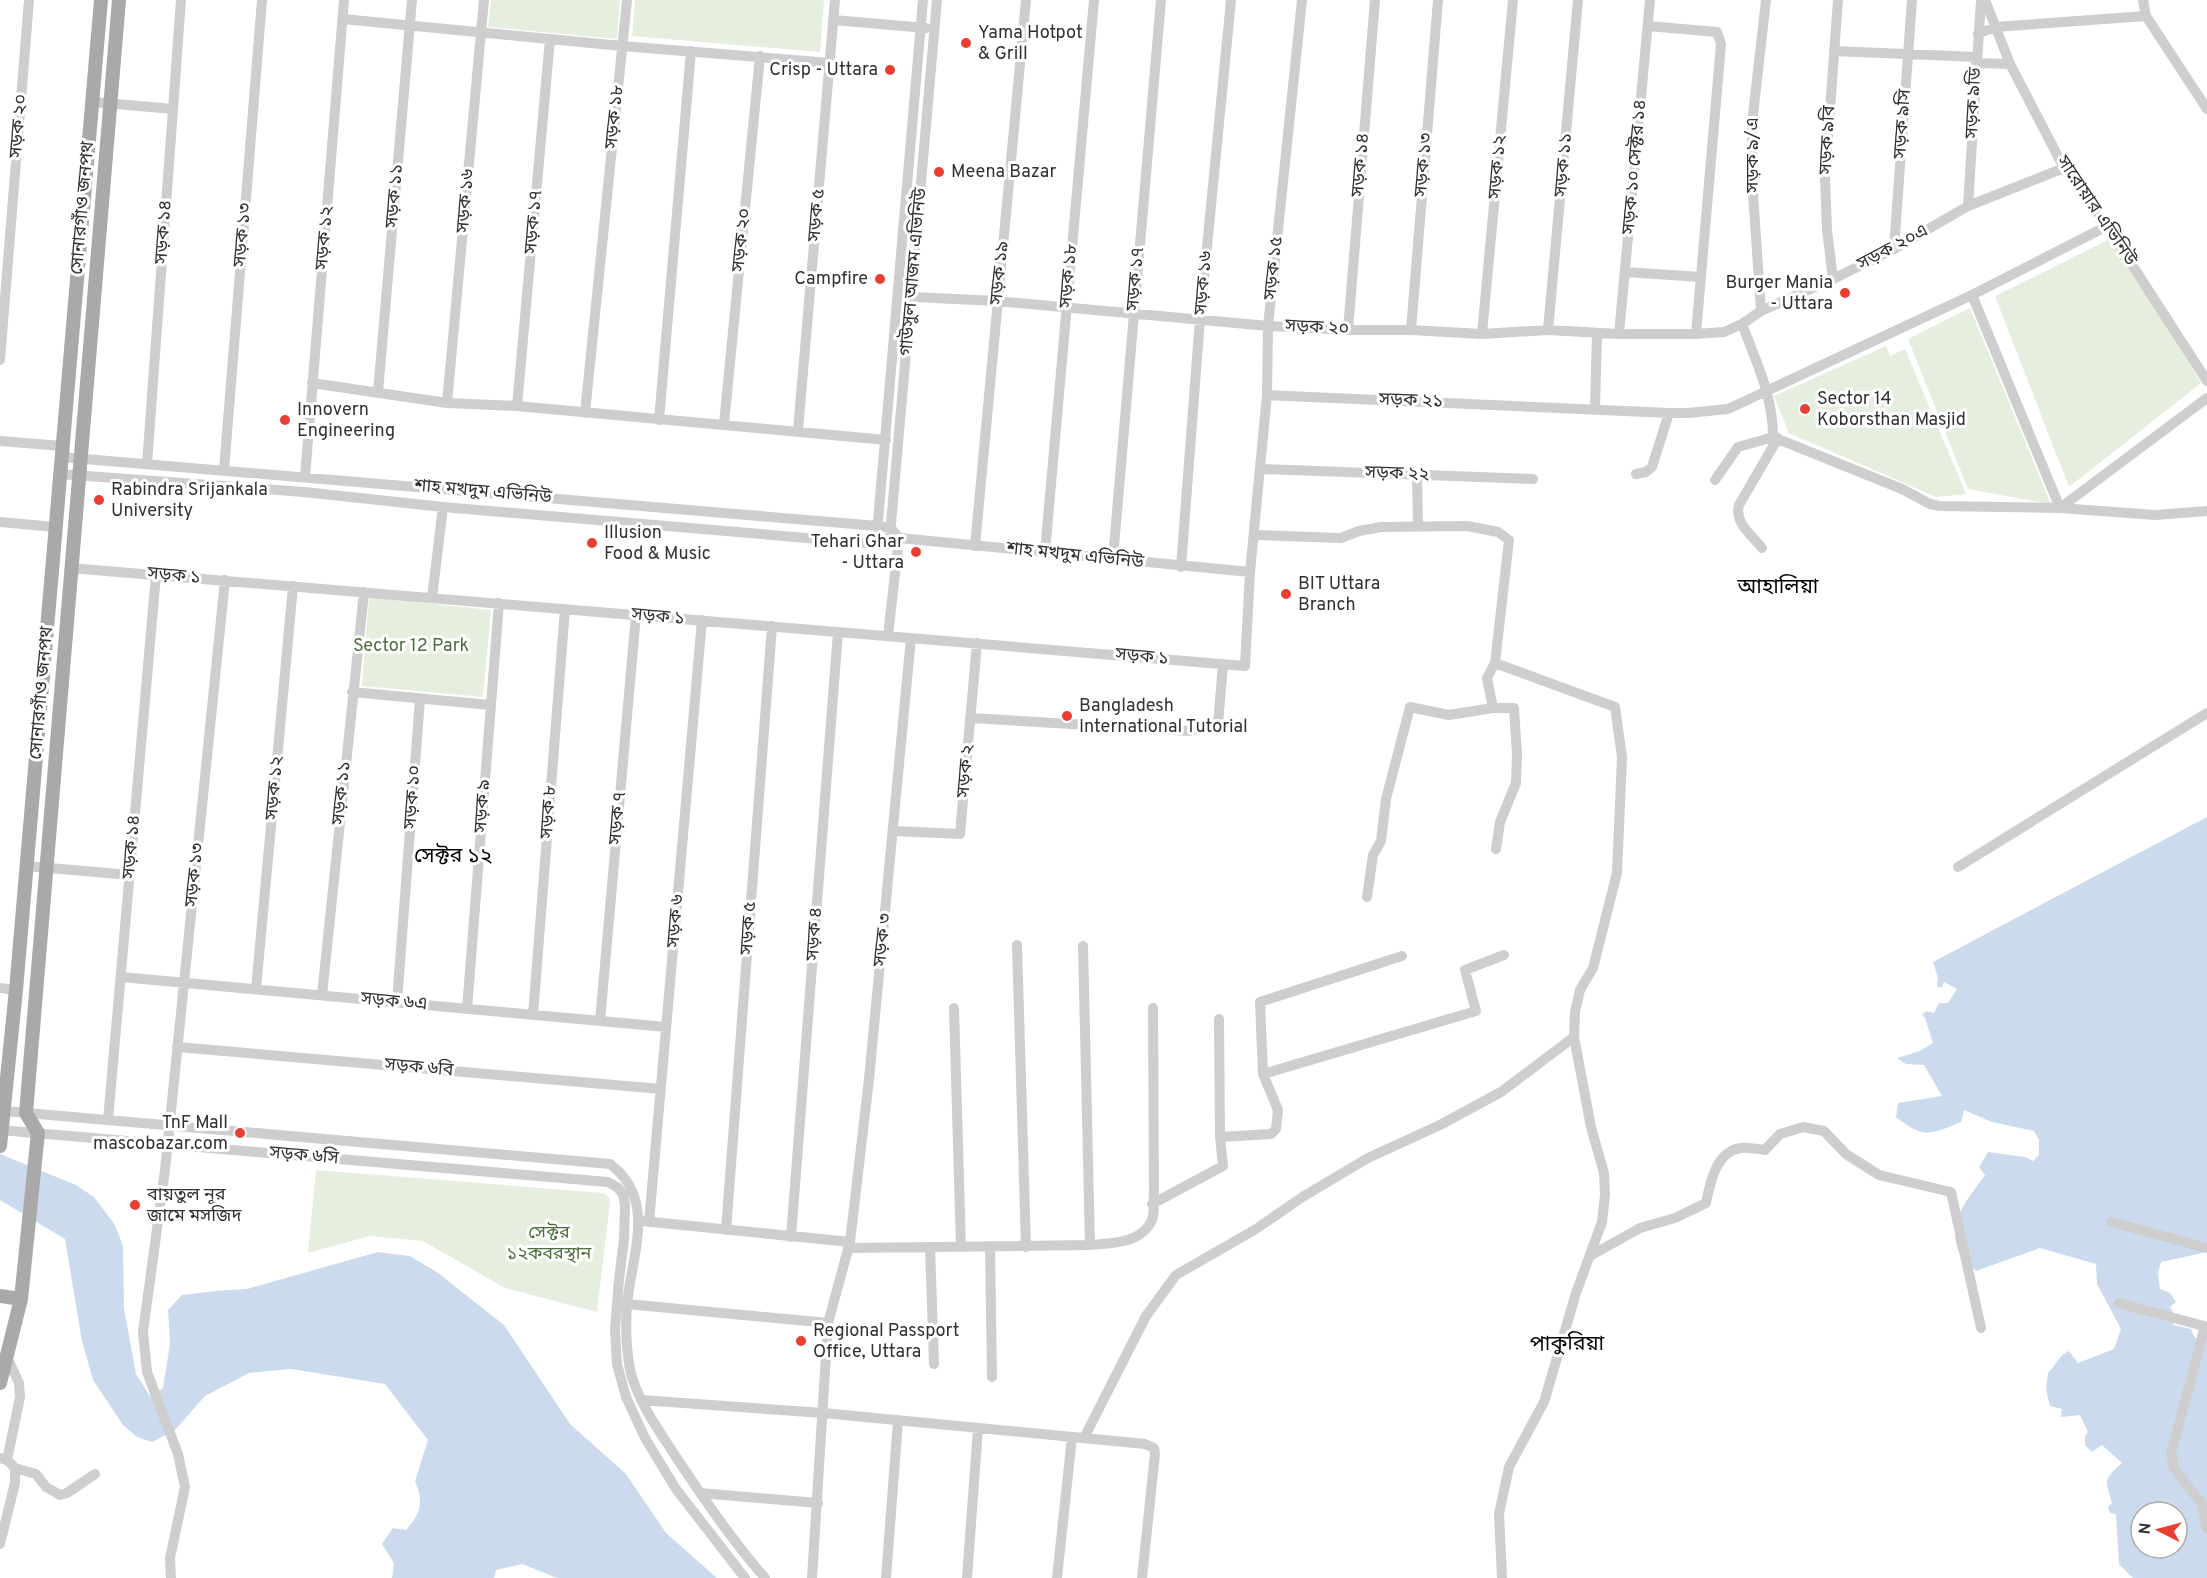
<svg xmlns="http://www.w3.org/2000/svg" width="2207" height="1578" font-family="Overpass,'Noto Sans Bengali',sans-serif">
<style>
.green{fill:#e5eedf}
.water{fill:#cbdbed;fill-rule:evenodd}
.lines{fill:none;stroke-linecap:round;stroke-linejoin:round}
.minor{stroke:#cecece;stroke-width:10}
.major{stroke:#a9a9a9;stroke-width:14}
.poi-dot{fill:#e83f32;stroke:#fff;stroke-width:2}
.labels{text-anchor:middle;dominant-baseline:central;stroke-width:6;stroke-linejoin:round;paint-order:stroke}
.poi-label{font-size:18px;fill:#313131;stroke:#fff;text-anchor:start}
.street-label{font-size:18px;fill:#313131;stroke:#fff}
.park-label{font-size:18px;fill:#4c6e3d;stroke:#fff}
.quarter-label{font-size:21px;fill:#000;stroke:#fff}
</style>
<rect width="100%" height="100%" fill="#fff"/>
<path class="green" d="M491 0H620L617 39 488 27Z
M635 0H824L820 52 632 36Z
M2114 237 2201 383 2069 487 1995 296Z
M1970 308 2051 504 1968 489 1908 339Z
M1886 346 1890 356 1905 349 1966 494 1936 497 1789 433 1774 396Z
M369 597 491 610 483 697 362 686Z
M316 1170 603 1193 609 1197 610 1202 597 1312 505 1288 423 1241 370 1236 308 1253Z"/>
<path class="water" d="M2207 817V1252L2161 1262 2158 1273 2160 1289 2170 1293 2176 1302 2170 1307 2175 1315 2173 1325 2191 1329 2195 1338 2207 1339V1578H2133L2119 1564 2116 1514 2110 1513 2108 1507 2112 1503C2105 1479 2103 1480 2122 1463L2102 1445 2092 1452 2085 1445V1436L2088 1432 2080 1415 2061 1417 2062 1409 2050 1406 2046 1390 2048 1373C2056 1365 2059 1355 2069 1351L2078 1363 2114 1349 2121 1329 2097 1284 2096 1264 2040 1248 1976 1271C1971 1265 1961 1258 1958 1250 1947 1220 1969 1198 1985 1175L1979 1167 1988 1152 2025 1157 2033 1161 2039 1155V1140L2034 1131 1992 1122 1964 1110 1961 1122C1929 1135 1924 1139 1896 1117L1898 1103 1942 1096 1924 1065 1906 1064 1897 1058 1920 1051 1933 1043 1925 1018 1922 1015 1926 1011 1934 1013 1939 1003H1948L1957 989 1944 982 1942 987H1938L1937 984 1938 978 1933 962ZM2141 1512H2177V1548H2141Z
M0 1154 76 1185 94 1197 115 1225 123 1246 124 1308 136 1374 150 1396 163 1388 170 1344 168 1310 182 1295 215 1291 247 1289 378 1252 410 1256 438 1273 504 1325 570 1424 626 1474 666 1533 717 1578H557L522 1564 496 1570 494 1578H392L394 1563 382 1544 393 1528 406 1530C421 1513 424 1503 415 1481L428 1440 385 1384 291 1369 249 1373 205 1396 175 1430 152 1442 137 1437 123 1425 93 1380 82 1341 65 1239 0 1200Z"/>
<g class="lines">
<path class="minor" d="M1985 0 2010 64 2064 168 2107 226 2207 381
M2143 0 2146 16
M343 19 622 46 830 63
M833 20 926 28
M1648 26 1717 32 1721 44 1696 334
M1978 34 1995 27 2146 16 2207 109
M1834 51 1977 57
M1976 63 2010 64
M93 102 173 109
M1968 206 1981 0
M1894 249 1912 0
M1625 272 1701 277
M1833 279 1827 230 1825 178 1838 0
M1972 295 2060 508 2155 515 2207 511
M912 297 997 301 1268 326 1348 330H1411L1482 334 1548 330 1619 334H1696L1724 332 1742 324 1761 311 1833 279 1894 249 1968 206 2064 168
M1761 311 1753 193 1752 124 1766 0
M1742 324C1756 361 1773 396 1773 437L1902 489 1930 504 1939 506 2060 508 2207 398
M1348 330 1375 0
M1411 330 1438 0
M1548 330 1578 0
M1482 334 1513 0
M1619 334 1650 0
M0 360 29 0
M312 383 447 403 517 406 886 440
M378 392 412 0
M1267 395 1669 413H1688L1728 409 1972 295 2107 226
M447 403 484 0
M517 406 550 39
M1595 409 1597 333
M585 413 627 0
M659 420 691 51
M724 424 760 56
M798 430 835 0
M0 441 62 446
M61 457 878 526 891 528 899 538
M147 464 181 0
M1261 469 1533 479
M224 470 262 0
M60 474 304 492 443 507 889 545 899 538 1250 572
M1636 474 1646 472 1652 467 1669 413
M1417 475 1418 526
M305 477 344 0
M1715 480 1738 447 1773 437
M0 522 55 527
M890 535 937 0
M1255 535 1341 538 1359 531 1381 527 1467 526 1498 532 1509 540 1495 663 1487 678 1493 708
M876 544 923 0
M975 546 1026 0
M1762 548C1752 535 1734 523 1739 505L1778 438
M1045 552 1094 0
M1113 558 1161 0
M1181 567 1200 319 1231 0
M70 568 1245 666 1250 572 1267 395 1268 326 1302 0
M432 598 443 507
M888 636 899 538
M1495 663 1615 707 1622 757 1617 873 1593 968 1580 990 1575 1012 1574 1037 1591 1127 1604 1173 1605 1195 1602 1222 1576 1293 1544 1402 1509 1467 1499 1514 1502 1578
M352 692 490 705
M970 718 1189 731 1218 724 1223 664
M894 831 960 834 977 643
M26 866 130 875
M1958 867 2207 713
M1367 897 1373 855 1381 841 1386 799 1410 707 1449 715 1493 708H1514L1517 754 1516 783 1500 822 1496 849
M1017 945 1026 1247
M1083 946 1090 1245
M121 977 666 1027
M0 988 16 990
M256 989 293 586
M322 995 364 592
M397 1002 420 699
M954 1008 961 1247
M467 1009 499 603
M533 1015 565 609
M600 1021 636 615
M177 1047 661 1089
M1263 1074 1476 1011 1465 970 1504 955
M0 1115 4 1111 610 1164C658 1200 631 1256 627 1305 626 1318 626 1333 627 1346 628 1356 629 1368 632 1377 641 1406 660 1432 676 1457 704 1499 732 1540 765 1578
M108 1120 156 575
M0 1130 608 1182 617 1187 623 1194 625 1205 624 1239 619 1280 615 1329 617 1364 626 1397 645 1438 676 1489 745 1578
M1220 1137 1271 1134 1276 1129 1278 1110 1263 1074 1260 1002 1402 956
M1152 1204 1223 1166 1220 1137 1219 1019
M642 1221 850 1242
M649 1222 702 620
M2111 1222 2207 1248
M726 1230 772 626
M791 1237 838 632
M930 1247 934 1364
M990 1247 992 1377
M850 1248 1090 1245C1112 1243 1141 1244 1152 1220 1155 1213 1153 1200 1154 1192L1153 1008
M1590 1256 1640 1228 1675 1218 1706 1203C1710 1183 1716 1151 1741 1148 1748 1147 1758 1149 1765 1150L1780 1134 1803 1127 1824 1131 1846 1154 1879 1175 1951 1192 1981 1328
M2119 1303 2207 1327
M627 1304 828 1323
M2205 1326 2171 1454 2174 1468 2202 1504 2207 1529
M6 1355 19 1383 20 1397 7 1460
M641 1400 823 1413 1145 1444 1154 1448 1155 1454 1142 1578
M1084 1438 1146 1316 1176 1275 1256 1229 1304 1196 1368 1158 1440 1125 1501 1092 1574 1037
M0 1458 7 1460 15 1468V1483L0 1544
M15 1468 36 1474 46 1487 60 1495 67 1493 95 1474
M700 1493 818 1503
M171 1578 170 1558 185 1487 178 1454 147 1372 143 1332 165 1170 225 580
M812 1578 828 1323 850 1242 869 1079 911 638
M886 1578 898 1421
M967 1578 978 1428
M1057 1578 1072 1437"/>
<path class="major" d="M0 1146 16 990 101 0
M0 1296 21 1299
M0 1383 21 1299 36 1152 38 1133 26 1113 119 0"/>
</g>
<g class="poi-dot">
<circle cx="966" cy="43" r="6"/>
<circle cx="890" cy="70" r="6"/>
<circle cx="939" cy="172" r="6"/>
<circle cx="880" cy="279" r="6"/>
<circle cx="1845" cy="293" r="6"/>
<circle cx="1805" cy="409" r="6"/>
<circle cx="285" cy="420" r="6"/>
<circle cx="99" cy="500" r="6"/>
<circle cx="592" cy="543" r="6"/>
<circle cx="916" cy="552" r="6"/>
<circle cx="1286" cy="594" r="6"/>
<circle cx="1067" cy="716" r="6"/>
<circle cx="240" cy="1133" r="6"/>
<circle cx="135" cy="1205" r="6"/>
<circle cx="801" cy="1341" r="6"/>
</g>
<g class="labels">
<g class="poi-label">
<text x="978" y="33">Yama Hotpot<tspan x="978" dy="21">&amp; Grill</tspan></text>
<text x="878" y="70" text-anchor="end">Crisp - Uttara</text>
<text x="951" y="172">Meena Bazar</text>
<text x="868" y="279" text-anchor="end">Campfire</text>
<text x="1833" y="283" text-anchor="end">Burger Mania<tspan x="1833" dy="21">- Uttara</tspan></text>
<text x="1817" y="399">Sector 14<tspan x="1817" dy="21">Koborsthan Masjid</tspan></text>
<text x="297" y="410">Innovern<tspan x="297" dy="21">Engineering</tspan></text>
<text x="111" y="490">Rabindra Srijankala<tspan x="111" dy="21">University</tspan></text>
<text x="604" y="533">Illusion<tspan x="604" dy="21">Food &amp; Music</tspan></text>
<text x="904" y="542" text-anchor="end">Tehari Ghar<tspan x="904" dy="21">- Uttara</tspan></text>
<text x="1298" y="584">BIT Uttara<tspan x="1298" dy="21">Branch</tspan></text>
<text x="1079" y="706">Bangladesh<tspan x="1079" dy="21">International Tutorial</tspan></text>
<text x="228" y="1123" text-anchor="end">TnF Mall<tspan x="228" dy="21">mascobazar.com</tspan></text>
<text x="147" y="1195">বায়তুল নূর<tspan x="147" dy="21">জামে মসজিদ</tspan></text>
<text x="813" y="1331">Regional Passport<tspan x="813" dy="21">Office, Uttara</tspan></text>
</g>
<g class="street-label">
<text transform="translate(1974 103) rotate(-87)">সড়ক ৯ডি</text>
<text transform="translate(615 117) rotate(-84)">সড়ক ১৮</text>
<text transform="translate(1903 124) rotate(-86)">সড়ক ৯সি</text>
<text transform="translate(19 126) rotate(-85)">সড়ক ২০</text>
<text transform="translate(1828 140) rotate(-87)">সড়ক ৯বি</text>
<text transform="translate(1753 155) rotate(-90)">সড়ক ৯/এ</text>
<text transform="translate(1361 165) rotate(-85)">সড়ক ১৪</text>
<text transform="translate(1424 165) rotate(-85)">সড়ক ১৩</text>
<text transform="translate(1564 165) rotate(-85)">সড়ক ১১</text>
<text transform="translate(1498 167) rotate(-85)">সড়ক ১২</text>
<text transform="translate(1635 167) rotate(-85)">সড়ক ১০ সেক্টর ১৪</text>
<text transform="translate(395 196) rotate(-85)">সড়ক ১১</text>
<text transform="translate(466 201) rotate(-85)">সড়ক ১৬</text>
<text transform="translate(83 208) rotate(-85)">সোনারগাঁও জনপথ</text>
<text transform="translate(2096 211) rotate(56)">সারোয়ার এভিনিউ</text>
<text transform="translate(817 215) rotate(-85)">সড়ক ৫</text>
<text transform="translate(534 222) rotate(-85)">সড়ক ১৭</text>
<text transform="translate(164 232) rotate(-86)">সড়ক ১৪</text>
<text transform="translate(243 235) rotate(-85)">সড়ক ১৩</text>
<text transform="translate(325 238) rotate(-85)">সড়ক ১২</text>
<text transform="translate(742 240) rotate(-84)">সড়ক ২০</text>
<text transform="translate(1893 248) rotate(-28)">সড়ক ২০এ</text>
<text transform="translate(1274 268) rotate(-84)">সড়ক ১৫</text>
<text transform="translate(914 272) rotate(-85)">গাউসুল আজম এভিনিউ</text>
<text transform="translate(1000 273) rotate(-84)">সড়ক ১৯</text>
<text transform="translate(1069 276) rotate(-85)">সড়ক ১৮</text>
<text transform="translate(1136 279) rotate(-85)">সড়ক ১৭</text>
<text transform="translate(1204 283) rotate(-85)">সড়ক ১৬</text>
<text transform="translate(1317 328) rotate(3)">সড়ক ২০</text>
<text transform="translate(1411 401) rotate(2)">সড়ক ২১</text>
<text transform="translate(1397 474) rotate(2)">সড়ক ২২</text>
<text transform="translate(483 492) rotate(5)">শাহ মখদুম এভিনিউ</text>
<text transform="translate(1075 556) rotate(6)">শাহ মখদুম এভিনিউ</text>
<text transform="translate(174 576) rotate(5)">সড়ক ১</text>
<text transform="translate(658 617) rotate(5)">সড়ক ১</text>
<text transform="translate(1142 657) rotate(5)">সড়ক ১</text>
<text transform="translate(42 693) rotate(-85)">সোনারগাঁও জনপথ</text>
<text transform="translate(966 771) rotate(-85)">সড়ক ২</text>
<text transform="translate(275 788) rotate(-85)">সড়ক ১২</text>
<text transform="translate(342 793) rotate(-84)">সড়ক ১১</text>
<text transform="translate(413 797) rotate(-86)">সড়ক ১০</text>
<text transform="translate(483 806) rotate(-86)">সড়ক ৯</text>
<text transform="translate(549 812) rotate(-86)">সড়ক ৮</text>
<text transform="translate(618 818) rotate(-85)">সড়ক ৭</text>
<text transform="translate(132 847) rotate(-85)">সড়ক ১৪</text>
<text transform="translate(195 875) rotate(-84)">সড়ক ১৩</text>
<text transform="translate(676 921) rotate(-85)">সড়ক ৬</text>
<text transform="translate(749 928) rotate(-86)">সড়ক ৫</text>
<text transform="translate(815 934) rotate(-86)">সড়ক ৪</text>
<text transform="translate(883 940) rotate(-84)">সড়ক ৩</text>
<text transform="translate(394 1002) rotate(5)">সড়ক ৬এ</text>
<text transform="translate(419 1068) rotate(5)">সড়ক ৬বি</text>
<text transform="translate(304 1156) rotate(5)">সড়ক ৬সি</text>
</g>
<g class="park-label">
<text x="411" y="646">Sector 12 Park</text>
<text x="549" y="1233">সেক্টর<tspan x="549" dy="21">১২কবরস্থান</tspan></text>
</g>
<g class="quarter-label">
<text x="1778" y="587">আহালিয়া</text>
<text x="453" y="856">সেক্টর ১২</text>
<text x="1567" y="1344">পাকুরিয়া</text>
</g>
</g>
<g transform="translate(2159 1530) rotate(276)"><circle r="28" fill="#ffffff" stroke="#adadad" stroke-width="1.5"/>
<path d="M0-4.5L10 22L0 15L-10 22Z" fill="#e83f32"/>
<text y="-9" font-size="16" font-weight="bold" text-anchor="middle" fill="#313131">N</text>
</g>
</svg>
